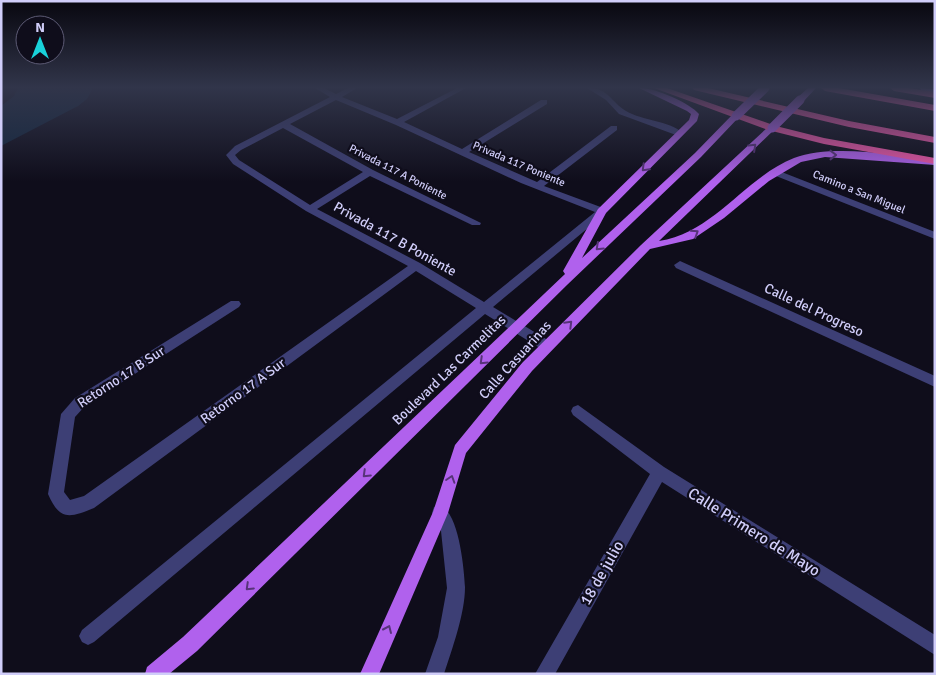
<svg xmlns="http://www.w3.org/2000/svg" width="936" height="675" font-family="Signika,sans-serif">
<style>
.water{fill:#12273f}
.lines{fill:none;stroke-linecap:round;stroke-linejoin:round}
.minor{fill:#3d3f75;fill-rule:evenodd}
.major{fill:#b061ed;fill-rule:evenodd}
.highway{fill:#ec56a7;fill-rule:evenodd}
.major-bridge{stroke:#b061ed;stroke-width:9}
.oneway{stroke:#573379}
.labels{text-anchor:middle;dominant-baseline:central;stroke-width:4.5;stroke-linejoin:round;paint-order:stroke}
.far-street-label{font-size:11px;fill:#d0cdf9;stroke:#0f0d1b}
.street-label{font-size:14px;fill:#d0cdf9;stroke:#0f0d1b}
.near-street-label{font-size:16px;fill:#d0cdf9;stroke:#0f0d1b}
</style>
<rect width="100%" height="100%" fill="#0f0d1b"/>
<path class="water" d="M18 88H93L87 99 78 106 1 146V106L14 96Z"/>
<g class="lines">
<path class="minor" d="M315 88H324L336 94 348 88H357L342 97 397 119 457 88H466L404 122 462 149 541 100H547V104L469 152 537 182 611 126H617V130L544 186 606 209V213L493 307 551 342 553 346 551 350H543L485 314 94 642 88 645 82 642 79 636 82 630 476 308 416 271 94 508C69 518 60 521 48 494L61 414 75 398 231 301H239L241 304 239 307 85 406 75 417 64 492 70 500 84 496 408 266 306 211 233 164 226 155 235 146 330 97ZM336 100 396 125 521 183 595 212 484 302 420 263 317 209 370 176 472 225H480L481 223 373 170 290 124ZM283 128 363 172 310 205 239 160 235 155 241 150Z
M587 88C608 87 611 102 626 111 643 121 668 120 683 133L676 135 619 114 606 100Z
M774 169 935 232V239L771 174 769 172Z
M680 261 935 376V387L676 268 674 265Z
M578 405 664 467 935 635V655L662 482 555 674H535L650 474 573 415 571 411 573 407Z
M440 505C459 513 464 568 465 587 465 614 452 649 444 674H425L438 637 447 588 441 531 432 513 434 507Z"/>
<path class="major" d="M639 88C654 87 690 103 699 114L697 121 606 213 582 258 695 153 733 114 740 116 701 157 567 285 197 651 169 674H145L147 667 183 637 565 274 563 271 598 209 689 120 691 114 687 111Z
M808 88H816L803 102H797V98Z
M920 88 935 89V94L921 90Z
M769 126 776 128 659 241C715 232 744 178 794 158 831 144 894 155 934 159L935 165 825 157 801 162 769 181 724 218 693 239 650 249 532 371 466 453 448 513 379 674H360L433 512 455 445 522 363 641 245Z"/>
<path class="highway" d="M654 88H667L776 126 824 138 935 158V164L824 144 768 130Z
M692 88H708L849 121 935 137V143L849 127 694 90Z
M821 88H839L935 105V111L825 91Z
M890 88H909L935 92V98L894 91Z"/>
<path class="major-bridge" d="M736 116 765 88
M772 128 800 100"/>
</g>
<defs><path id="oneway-chevron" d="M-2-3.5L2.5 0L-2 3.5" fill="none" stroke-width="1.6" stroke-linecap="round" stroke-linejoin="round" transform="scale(1.25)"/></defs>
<g class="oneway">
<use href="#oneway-chevron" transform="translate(753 147) rotate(-43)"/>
<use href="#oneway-chevron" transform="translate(833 155)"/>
<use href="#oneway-chevron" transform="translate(645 168) rotate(135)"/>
<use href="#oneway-chevron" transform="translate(695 233) rotate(-33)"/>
<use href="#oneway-chevron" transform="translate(599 247) rotate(137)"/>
<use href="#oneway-chevron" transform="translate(569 324) rotate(-45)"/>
<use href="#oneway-chevron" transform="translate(483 361) rotate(136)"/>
<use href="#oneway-chevron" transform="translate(366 474) rotate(136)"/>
<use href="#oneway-chevron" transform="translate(451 479) rotate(-72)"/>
<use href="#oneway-chevron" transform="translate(249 587) rotate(136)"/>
<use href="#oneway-chevron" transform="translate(388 629) rotate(-66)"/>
</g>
<linearGradient id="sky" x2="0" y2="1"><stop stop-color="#08070f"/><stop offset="0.48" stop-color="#31354a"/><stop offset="1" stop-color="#31354a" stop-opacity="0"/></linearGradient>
<rect width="936" height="182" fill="url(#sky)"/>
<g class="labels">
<g class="far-street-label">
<text transform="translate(519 164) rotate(23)">Privada 117 Poniente</text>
<text transform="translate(398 172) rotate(27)">Privada 117 A Poniente</text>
<text transform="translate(859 192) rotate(22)">Camino a San Miguel</text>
</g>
<g class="street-label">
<text transform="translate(395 239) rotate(29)">Privada 117 B Poniente</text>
<text transform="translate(814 310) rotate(25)">Calle del Progreso</text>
<text transform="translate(515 360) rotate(-48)">Calle Casuarinas</text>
<text transform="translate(449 370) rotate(-44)">Boulevard Las Carmelitas</text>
<text transform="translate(121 377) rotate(-33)">Retorno 17 B Sur</text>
<text transform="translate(243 391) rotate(-36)">Retorno 17 A Sur</text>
</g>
<g class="near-street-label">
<text transform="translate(754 532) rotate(32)">Calle Primero de Mayo</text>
<text transform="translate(602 573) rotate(-60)">18 de julio</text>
</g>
</g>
<rect width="936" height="675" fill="none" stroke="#d0cdf9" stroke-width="5"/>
<g transform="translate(40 40)"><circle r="24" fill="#0f0d1b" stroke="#5c5a74"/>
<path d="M0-4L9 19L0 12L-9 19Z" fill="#19d2da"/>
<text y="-8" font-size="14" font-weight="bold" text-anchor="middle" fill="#d0cdf9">N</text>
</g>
</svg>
